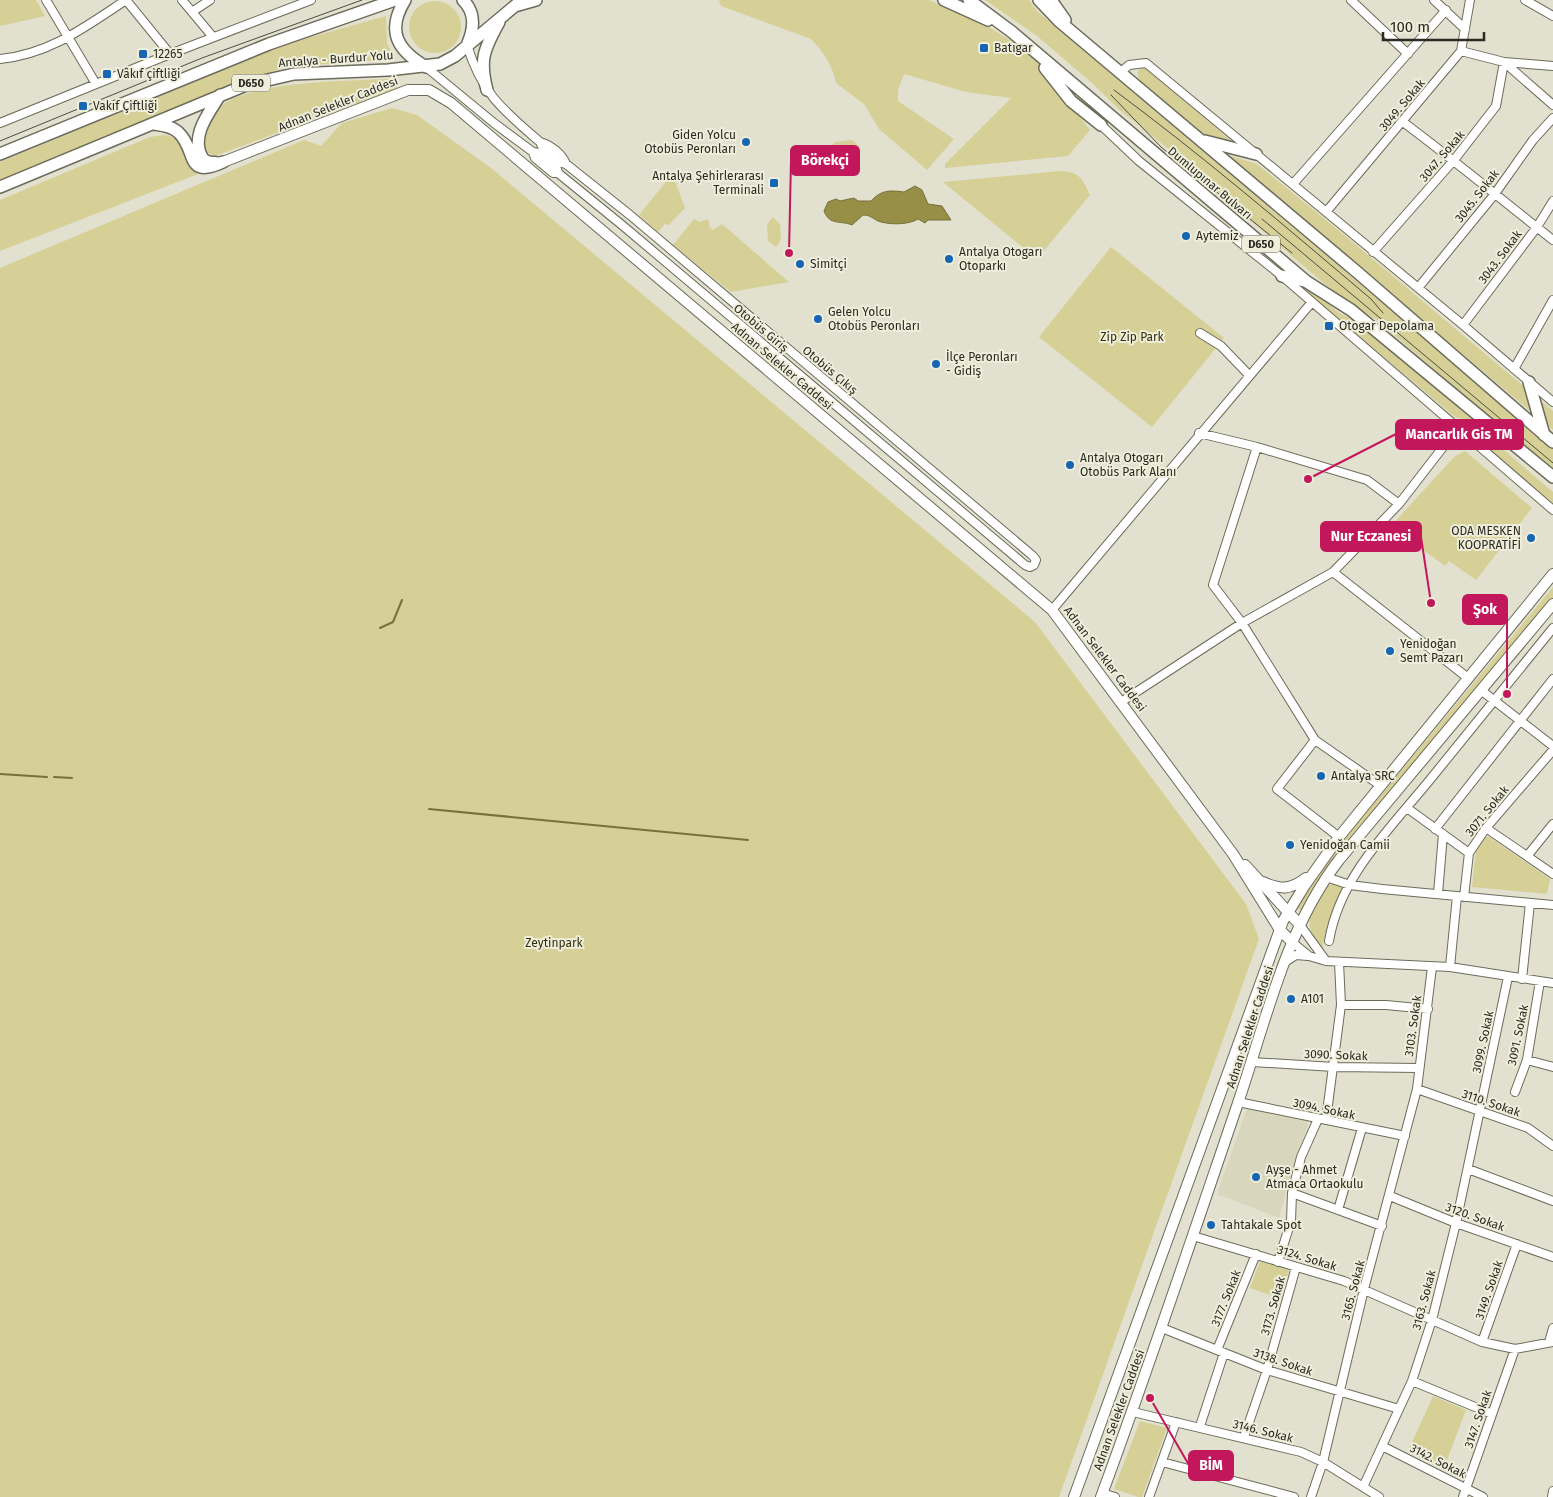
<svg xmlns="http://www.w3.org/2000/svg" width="1553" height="1497" font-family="'Fira Sans',sans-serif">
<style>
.built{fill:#d8d6bc}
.green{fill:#d6d096}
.water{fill:#978f45;stroke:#77713b}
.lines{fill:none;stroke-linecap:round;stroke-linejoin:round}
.stream{stroke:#77713b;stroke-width:2}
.minor-casing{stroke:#6d6b5b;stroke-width:10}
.major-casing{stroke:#6d6b5b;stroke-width:12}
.highway-casing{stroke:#6d6b5b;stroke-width:14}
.minor{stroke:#fff;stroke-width:8}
.major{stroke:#fff;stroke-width:10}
.highway{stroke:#fff;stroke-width:11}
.tram{stroke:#4d4c43;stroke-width:1}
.poi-dot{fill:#1666b4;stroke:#efeedb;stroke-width:2}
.labels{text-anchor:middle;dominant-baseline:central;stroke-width:4;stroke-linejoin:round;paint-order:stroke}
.shield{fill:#efeedb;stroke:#66655a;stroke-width:1}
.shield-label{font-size:11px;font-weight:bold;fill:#2b2a23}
.poi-label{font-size:12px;fill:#2b2a23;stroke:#efeedb;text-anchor:start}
.street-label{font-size:12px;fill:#2b2a23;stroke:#efeedb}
.park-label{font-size:12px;fill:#312e0d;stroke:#efeedb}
.leader{fill:none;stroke:#c2185b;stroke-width:2}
.callout-dot{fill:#c2185b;stroke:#efeedb;stroke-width:2}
.callout{fill:#c2185b;stroke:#c2185b;stroke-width:2}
.callout-label{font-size:14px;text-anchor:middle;font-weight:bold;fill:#fff}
</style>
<rect width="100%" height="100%" fill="#e2e0ce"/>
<path class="built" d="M1248 1106 1310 1119 1295 1159 1279 1218 1217 1194Z"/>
<path class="green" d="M0 0H36L45 16 0 26Z
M719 0H929L984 24 1035 56 1044 74 1090 130 1068 156 945 168V164L1011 98 966 92 904 74 898 90V101L954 139 927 170 879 129 864 104 836 83C832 64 824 53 811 39L721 6Z
M985 0H1029L1036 10 1065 35 1553 447V472L1376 319 1350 305 1287 252 1171 151 1122 112 1092 83 1037 36Z
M409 27a26 26 0 1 1 52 0a26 26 0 1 1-52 0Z
M386 16 387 43 395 59 285 67 203 97 0 182V162L265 53 304 39Z
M1142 68 1146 69 1235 144 1206 137 1140 81 1137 72Z
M386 79 397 81 398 88 215 156 208 153 203 144C206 133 210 119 218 109 241 81 349 81 386 79Z
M392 108 417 115 491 168 1035 622 1246 904 1259 939 1059 1497H0V268L304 140 321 146 342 123Z
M164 135C190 137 179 165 198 174L0 251V200L150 137Z
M852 140 860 147 854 153 837 155 830 148 835 142Z
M1225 154 1257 164 1337 229 1527 389 1535 415Z
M1060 171C1080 172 1082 178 1090 195L1037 259 943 182Z
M669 178 675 181 685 208 669 225 665 224 658 232 639 215Z
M773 217 780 224 781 240 776 247 768 241 767 224Z
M694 219 700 222 708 219 710 228 713 230 722 224 789 282 731 292 673 245Z
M1111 247 1224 338 1152 427 1039 337Z
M1294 281H1302L1339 313 1357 322 1475 422 1455 417Z
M1541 401 1553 411V430L1547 425Z
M1470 432 1485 434 1553 492V505Z
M1465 451 1532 508 1476 580 1449 561 1445 566 1391 526 1455 456Z
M1553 587V598L1322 874 1301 911 1294 906 1319 870Z
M1485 837H1489L1550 879 1547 894 1472 887 1476 849Z
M1334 884 1345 887 1328 922 1322 949C1300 922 1310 910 1328 885Z
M1260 1261 1289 1270 1281 1299 1250 1288Z
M1433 1396 1466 1410 1444 1468 1408 1451Z
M1140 1421 1167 1428 1142 1497H1138L1114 1489Z"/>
<path class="water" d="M915 186 922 190 928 204 942 206 951 220H928L925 223 918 219C909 225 888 225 878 221 872 218 870 215 863 215L852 225C840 220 830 226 824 211L828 202 836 199 840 201 854 198 858 201H871C881 190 890 190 904 192Z"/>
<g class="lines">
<path class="stream" d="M380 628 393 622 402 600
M0 774 47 777
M54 777 72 778
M429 809 748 840"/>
<g class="minor-casing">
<path id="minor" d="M46 0 96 84
M126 0 170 54
M182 0 213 37
M1351 0 1408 54
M1434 0 1465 29
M1525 0 1553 16
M192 12 210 0
M467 45C482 94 503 110 540 142 551 145 562 154 566 164
M1461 51 1504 62 1553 105
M0 59C50 54 85 27 126 0
M426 67 494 123 533 152 539 153 557 169 558 173
M1121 72 1129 65 1146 63 1463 325 1553 402
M1403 122C1454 160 1503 201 1553 240
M0 123 170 54 311 0
M1101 125 1139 161 1282 276 1553 510
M533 152 535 158 553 173H558L622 225 1025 565 1030 567 1034 565 1036 560 1033 556 630 215 566 164C556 163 543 151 540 142
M1293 184 1446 10
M1326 212 1461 51 1470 0
M1373 252 1454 160 1496 106 1504 62 1553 66
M1418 288 1494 195 1533 140 1553 118
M1463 325 1537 227 1553 201
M1200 333 1221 346 1249 375
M1514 369 1553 300
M1199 433 1257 447 1367 480 1399 504
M1257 447 1213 585 1242 623 1315 740 1381 786
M1333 572 1468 678
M1052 610 1312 302
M1482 691 1553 746
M1121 702 1242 623 1333 572 1399 504 1457 429
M1315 740 1277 789 1339 837
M1407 808 1469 853
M1486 828 1553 874
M1435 829 1553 679
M1528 855 1553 824
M1326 877 1350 885 1382 889 1553 905
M1438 894 1443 834
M1464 897 1469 853 1486 828 1553 750
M1329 941C1340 875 1392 827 1433 776 1473 727 1513 677 1553 628
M1292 942 1309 956 1326 961 1300 925
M1326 961 1450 967 1553 983
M1285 962 1296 955 1308 956
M1450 967 1457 896
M1522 979 1530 903
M1341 1005H1386L1428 1009
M1527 1060 1553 1067
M1252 1062 1334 1067 1419 1068
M1417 1089 1528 1128 1553 1146
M1515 1092 1527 1060 1540 981
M1238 1102 1405 1136
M1326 1120 1341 1005 1339 962
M1468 1169 1553 1201
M1292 1193 1382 1226
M1390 1196 1456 1223 1553 1257
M1338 1210 1362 1128
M1193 1236 1344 1281 1482 1342 1515 1349 1553 1342
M1278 1262 1291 1221 1292 1193 1301 1157 1318 1119
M1162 1328 1267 1370 1399 1409
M1482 1342 1517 1244
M1549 1342 1553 1328
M1217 1350 1256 1254
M1412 1381 1492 1414
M1133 1412 1301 1452 1323 1462 1379 1497
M1200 1426 1224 1353
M1244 1437 1267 1370 1296 1267
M1382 1446 1483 1497
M1162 1462 1294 1497
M1363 1487 1412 1381 1432 1320 1456 1223 1508 977
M1102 1493 1115 1497
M1149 1497 1176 1422
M1311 1497 1323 1462 1364 1289 1417 1089 1432 967
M1463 1497 1515 1349
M1552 1497 1553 1491"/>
</g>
<g class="major-casing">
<path id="major" d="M223 162 408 90H429L451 103 1052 610 1233 854 1280 930 1292 942
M1245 865 1300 925
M1263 882C1281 890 1290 890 1306 878
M1074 1497 1283 921 1305 885 1339 837 1553 574
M1101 1497C1149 1367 1193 1235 1238 1103 1266 1021 1285 930 1339 860L1553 604"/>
</g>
<g class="highway-casing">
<path id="highway" d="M405 0C386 31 397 50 426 67
M463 0C476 13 474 28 468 43
M944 0 988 20
M969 0 1012 32 1307 282 1351 310 1553 477
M1039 0 1059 21 1357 272 1553 442
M1051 0 1065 20
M515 6 536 0
M1045 68 1071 101 1101 125
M487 90C479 60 484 49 499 22
M153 124C161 125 171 126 178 132 198 150 184 180 223 162
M1205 141 1256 154
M0 154 269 44 395 0
M219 163 208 162 203 159C189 137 209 113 220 95
M0 187 246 85 294 74 388 70 440 64 455 56 522 0
M1282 276 1304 281
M1529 382 1544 435
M1457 429 1490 426"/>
</g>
<use href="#minor" class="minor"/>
<use href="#major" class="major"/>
<use href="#highway" class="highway"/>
<path class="tram" d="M1114 90C1203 156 1286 227 1371 299L1383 313
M1111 95 1161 147 1292 253
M0 141 202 58 362 0
M1262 219 1553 463"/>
</g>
<g class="poi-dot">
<rect x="979" y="43" width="10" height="10" rx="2.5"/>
<rect x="138" y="49" width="10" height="10" rx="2.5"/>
<rect x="102" y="69" width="10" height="10" rx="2.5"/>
<rect x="78" y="101" width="10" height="10" rx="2.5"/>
<circle cx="746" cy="142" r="5"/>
<rect x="769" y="178" width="10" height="10" rx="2.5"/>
<circle cx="1186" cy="236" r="5"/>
<circle cx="949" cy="259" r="5"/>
<circle cx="800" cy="264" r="5"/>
<circle cx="818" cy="319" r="5"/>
<rect x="1324" y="321" width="10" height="10" rx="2.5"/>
<circle cx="936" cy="364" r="5"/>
<circle cx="1070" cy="465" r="5"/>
<circle cx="1531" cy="538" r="5"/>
<circle cx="1390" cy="651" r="5"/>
<circle cx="1321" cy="776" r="5"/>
<circle cx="1290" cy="845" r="5"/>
<circle cx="1291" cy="999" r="5"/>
<circle cx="1256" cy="1177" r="5"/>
<circle cx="1211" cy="1225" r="5"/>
</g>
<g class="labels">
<g class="shield">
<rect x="232" y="74.5" width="38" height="17" rx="4"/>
<rect x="1242" y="235.5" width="38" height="17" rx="4"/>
</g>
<g class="shield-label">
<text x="251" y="83">D650</text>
<text x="1261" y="244">D650</text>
</g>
<g class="poi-label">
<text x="994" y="48">Batıgar</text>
<text x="153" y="54">12265</text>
<text x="117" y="74">Vâkıf çiftliği</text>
<text x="93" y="106">Vakıf Çiftliği</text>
<text x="736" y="135" text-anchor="end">Giden Yolcu<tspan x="736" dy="14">Otobüs Peronları</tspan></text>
<text x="764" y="176" text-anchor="end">Antalya Şehirlerarası<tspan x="764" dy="14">Terminali</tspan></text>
<text x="1196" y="236">Aytemiz</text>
<text x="959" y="252">Antalya Otogarı<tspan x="959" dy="14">Otoparkı</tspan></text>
<text x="810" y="264">Simitçi</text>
<text x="828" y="312">Gelen Yolcu<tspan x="828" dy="14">Otobüs Peronları</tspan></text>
<text x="1339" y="326">Otogar Depolama</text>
<text x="946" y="357">İlçe Peronları<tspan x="946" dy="14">- Gidiş</tspan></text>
<text x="1080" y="458">Antalya Otogarı<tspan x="1080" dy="14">Otobüs Park Alanı</tspan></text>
<text x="1521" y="531" text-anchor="end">ODA MESKEN<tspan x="1521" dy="14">KOOPRATİFİ</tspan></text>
<text x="1400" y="644">Yenidoğan<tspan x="1400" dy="14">Semt Pazarı</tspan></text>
<text x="1331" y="776">Antalya SRC</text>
<text x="1300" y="845">Yenidoğan Camii</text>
<text x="1301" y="999">A101</text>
<text x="1266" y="1170">Ayşe - Ahmet<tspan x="1266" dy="14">Atmaca Ortaokulu</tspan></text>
<text x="1221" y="1225">Tahtakale Spot</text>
</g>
<g class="street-label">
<text transform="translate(336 59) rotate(-4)">Antalya - Burdur Yolu</text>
<text transform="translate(338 104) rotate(-22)">Adnan Selekler Caddesi</text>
<text transform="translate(1402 105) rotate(-50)">3049. Sokak</text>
<text transform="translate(1442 156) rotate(-50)">3047. Sokak</text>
<text transform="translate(1210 183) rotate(40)">Dumlupınar Bulvarı</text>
<text transform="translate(1477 196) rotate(-52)">3045. Sokak</text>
<text transform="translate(1500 257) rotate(-53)">3043. Sokak</text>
<text transform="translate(761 328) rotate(40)">Otobüs Giriş</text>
<text transform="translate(782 366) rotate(40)">Adnan Selekler Caddesi</text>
<text transform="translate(830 370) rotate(40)">Otobüs Çıkış</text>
<text transform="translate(1105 659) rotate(53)">Adnan Selekler Caddesi</text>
<text transform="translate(1487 811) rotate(-51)">3071. Sokak</text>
<text transform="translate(1413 1026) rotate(-82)">3103. Sokak</text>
<text transform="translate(1250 1027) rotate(-72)">Adnan Selekler Caddesi</text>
<text transform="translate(1518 1035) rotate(-78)">3091. Sokak</text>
<text transform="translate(1483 1042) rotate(-78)">3099. Sokak</text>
<text transform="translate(1336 1055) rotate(2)">3090. Sokak</text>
<text transform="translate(1491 1103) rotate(19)">3110. Sokak</text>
<text transform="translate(1324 1109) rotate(12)">3094. Sokak</text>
<text transform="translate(1475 1217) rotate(20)">3120. Sokak</text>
<text transform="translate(1307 1258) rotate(17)">3124. Sokak</text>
<text transform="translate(1353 1290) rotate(-75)">3165. Sokak</text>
<text transform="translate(1489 1290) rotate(-71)">3149. Sokak</text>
<text transform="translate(1226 1298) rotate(-68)">3177. Sokak</text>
<text transform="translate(1424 1300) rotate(-75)">3163. Sokak</text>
<text transform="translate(1273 1306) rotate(-74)">3173. Sokak</text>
<text transform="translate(1283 1362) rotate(19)">3138. Sokak</text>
<text transform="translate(1119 1410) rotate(-70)">Adnan Selekler Caddesi</text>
<text transform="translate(1478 1419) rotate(-71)">3147. Sokak</text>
<text transform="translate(1263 1431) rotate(14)">3146. Sokak</text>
<text transform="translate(1438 1461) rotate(27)">3142. Sokak</text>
</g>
<g class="park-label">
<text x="1132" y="337">Zip Zip Park</text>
<text x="554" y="943">Zeytinpark</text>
</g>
</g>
<path class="leader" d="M789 253L791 160M1308 479L1396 434M1431 603L1421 537M1507 694L1507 609M1150 1398L1189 1465"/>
<g class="callout-dot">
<circle cx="789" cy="253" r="5"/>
<circle cx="1308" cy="479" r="5"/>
<circle cx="1431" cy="603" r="5"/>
<circle cx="1507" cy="694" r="5"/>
<circle cx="1150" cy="1398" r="5"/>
</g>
<g class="callout">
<rect x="791" y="146" width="68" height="29" rx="5"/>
<rect x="1396" y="420" width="127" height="29" rx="5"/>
<rect x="1321" y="522" width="100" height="29" rx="5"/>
<rect x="1463" y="595" width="44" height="29" rx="5"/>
<rect x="1189" y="1451" width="44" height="29" rx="5"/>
</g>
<g class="callout-label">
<text x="825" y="165">Börekçi</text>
<text x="1459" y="439">Mancarlık Gis TM</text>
<text x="1371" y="541">Nur Eczanesi</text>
<text x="1485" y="614">Şok</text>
<text x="1211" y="1470">BİM</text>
</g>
<path d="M1383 32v8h101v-8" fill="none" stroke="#2b2a23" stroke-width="2.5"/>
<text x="1390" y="32" font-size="15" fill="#2b2a23" stroke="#efeedb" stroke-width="4" paint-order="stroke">100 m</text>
</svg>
